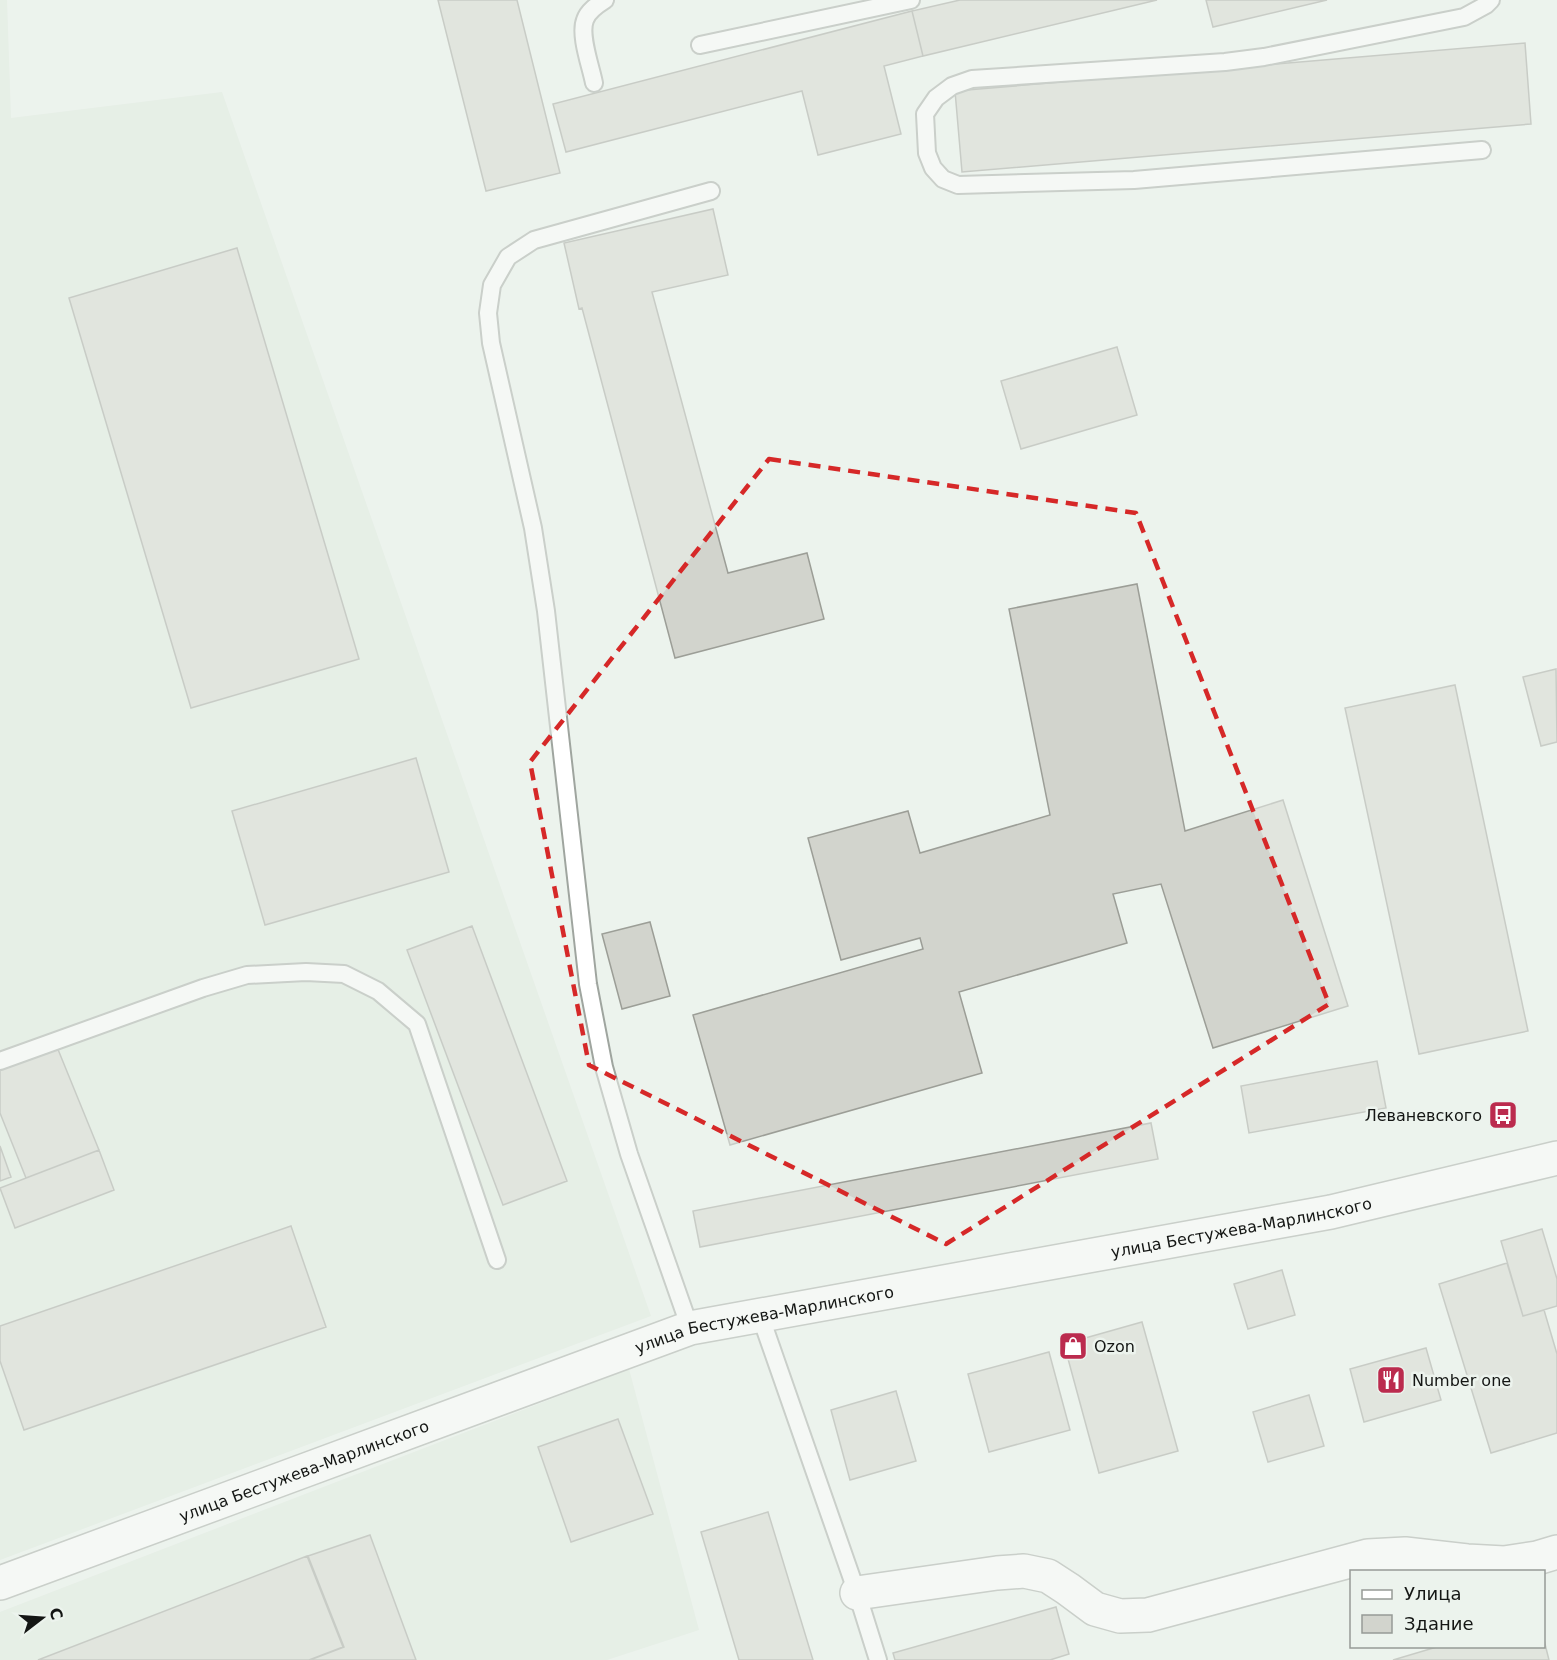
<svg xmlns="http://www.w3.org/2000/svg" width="1557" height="1660" font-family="'DejaVu Sans',sans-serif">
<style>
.built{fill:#ddeade}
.building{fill:#d2d4cd;stroke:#9c9e97;stroke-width:1.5}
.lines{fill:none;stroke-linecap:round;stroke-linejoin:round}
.service-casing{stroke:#9fa59f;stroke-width:20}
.minor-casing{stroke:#9fa59f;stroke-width:36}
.service{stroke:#fff;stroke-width:16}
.minor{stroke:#fff;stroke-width:33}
.marked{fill:none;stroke:#d62828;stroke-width:4.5;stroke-dasharray:12 8;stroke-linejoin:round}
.labels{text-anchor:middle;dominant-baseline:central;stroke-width:5;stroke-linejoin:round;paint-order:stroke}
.poi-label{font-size:16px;fill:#141614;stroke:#ecf3ed;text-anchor:start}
.street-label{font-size:16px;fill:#141614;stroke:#ecf3ed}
</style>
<rect width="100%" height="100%" fill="#ecf3ed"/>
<path class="built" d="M0 0H7L11 118 222 92 651 1316 0 1560Z
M629 1369 699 1630 607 1660H0V1612Z"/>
<path class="building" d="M438 0H517L560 173 486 191Z
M960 0H1157L923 56 912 11Z
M1206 0H1327L1213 27Z
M912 11 923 56 884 66 901 134 818 155 802 91 566 152 553 104Z
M1525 43 1531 124 962 172 955 91Z
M713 209 728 275 652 292 728 573 807 553 824 619 675 658 582 308 579 309 564 243Z
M237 248 359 659 191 708 69 298Z
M1117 347 1137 415 1021 449 1001 381Z
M1137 584 1185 831 1283 800 1348 1006 1213 1048 1161 884 1113 894 1127 943 959 992 982 1073 730 1145 693 1015 923 949 920 938 841 960 808 838 908 811 920 853 1050 815 1009 609Z
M1556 669 1557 742 1541 746 1523 677Z
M1455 685 1528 1031 1419 1054 1345 708Z
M416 758 449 872 265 925 232 811Z
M650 922 670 996 622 1009 602 934Z
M472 926 567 1181 503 1205 407 950Z
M57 1047 99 1150 26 1178 0 1113V1069Z
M1377 1061 1386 1108 1249 1133 1241 1086Z
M1151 1123 1158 1159 700 1247 693 1211Z
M0 1146 11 1177 0 1181Z
M99 1150 114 1190 15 1228 0 1188Z
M291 1226 326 1327 24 1430 0 1361V1326Z
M1542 1229 1557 1279V1306L1523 1316 1501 1241Z
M1507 1263 1523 1316 1544 1310 1557 1354V1433L1491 1453 1439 1284Z
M1282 1270 1295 1315 1248 1329 1234 1284Z
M1142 1322 1178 1451 1099 1473 1064 1344Z
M1426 1348 1441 1400 1364 1422 1350 1369Z
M1049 1352 1070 1430 989 1452 968 1374Z
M896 1391 916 1461 850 1480 831 1410Z
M1309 1395 1324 1446 1268 1462 1253 1412Z
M618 1419 653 1514 571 1542 538 1447Z
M768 1512 813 1660H739L701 1532Z
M370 1535 416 1660H310L344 1647 308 1556Z
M307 1556 343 1647 309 1660H38Z
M1056 1607 1069 1654 1050 1660H895L893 1653Z
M1544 1640 1549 1660H1393L1440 1646H1544Z"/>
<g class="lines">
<g class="service-casing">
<path id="service" d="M700 45 911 0
M594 83C591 67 579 35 585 20 588 11 597 5 605 0
M1482 150 1134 180 958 185 943 179 933 168 927 153 925 114 936 98 952 86 972 79 1225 62 1264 57 1464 17 1486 5 1491 0
M0 1061 203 988 247 975 306 972 344 974 378 991 417 1024 497 1260
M760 1315 857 1593 878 1660
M690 1328 629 1154 604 1067 588 984 546 611 533 528 491 343 488 313 492 285 508 257 534 240 711 191"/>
</g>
<g class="minor-casing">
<g id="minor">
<path id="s1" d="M0 1583 690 1328 1331 1212 1557 1158"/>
<path d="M857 1593 997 1573 1024 1571 1048 1576 1068 1589 1095 1609 1120 1616 1148 1615 1368 1556 1405 1554 1467 1561 1504 1563 1537 1558 1557 1552"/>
</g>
</g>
<use href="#service" class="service"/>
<use href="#minor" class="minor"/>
</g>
<path d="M0 0H1557V1660H0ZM769 459 1136 513 1329 1004 946 1244 589 1065 530 762Z" fill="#ecf3ed" fill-opacity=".55" fill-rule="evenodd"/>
<path class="marked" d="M769 459 1136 513 1329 1004 946 1244 589 1065 530 762Z"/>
<defs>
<g id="bus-square" transform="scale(1.5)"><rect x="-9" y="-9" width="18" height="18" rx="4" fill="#bb2b4e" stroke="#ecf3ed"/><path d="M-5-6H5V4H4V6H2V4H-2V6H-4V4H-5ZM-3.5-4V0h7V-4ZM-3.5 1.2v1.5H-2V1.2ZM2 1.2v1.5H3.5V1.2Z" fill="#fff"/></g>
<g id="shop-square" transform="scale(1.5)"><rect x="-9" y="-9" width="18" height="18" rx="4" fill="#bb2b4e" stroke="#ecf3ed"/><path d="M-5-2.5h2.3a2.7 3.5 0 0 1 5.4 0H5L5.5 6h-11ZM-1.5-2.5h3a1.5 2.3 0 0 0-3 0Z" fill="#fff"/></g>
<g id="restaurant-square" transform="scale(1.5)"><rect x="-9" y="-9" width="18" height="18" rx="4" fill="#bb2b4e" stroke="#ecf3ed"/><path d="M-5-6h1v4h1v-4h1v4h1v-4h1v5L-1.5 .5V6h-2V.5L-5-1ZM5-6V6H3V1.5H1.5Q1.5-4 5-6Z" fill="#fff"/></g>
</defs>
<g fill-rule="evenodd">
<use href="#bus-square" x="1503" y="1115"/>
<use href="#shop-square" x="1073" y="1346"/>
<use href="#restaurant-square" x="1391" y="1380"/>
</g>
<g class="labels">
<g class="poi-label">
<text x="1482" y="1115" text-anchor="end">Леваневского</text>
<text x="1094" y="1346">Ozon</text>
<text x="1412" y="1380">Number one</text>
</g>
<g class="street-label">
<text stroke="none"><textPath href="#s1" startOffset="1296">улица Бестужева-Марлинского</textPath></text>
<text stroke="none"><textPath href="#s1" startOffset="810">улица Бестужева-Марлинского</textPath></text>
<text stroke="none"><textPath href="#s1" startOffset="324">улица Бестужева-Марлинского</textPath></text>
</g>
</g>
<rect x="1350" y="1570" width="195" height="78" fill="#ecf3ed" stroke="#969b96" stroke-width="1.5"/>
<rect x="1362" y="1590" width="30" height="9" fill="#ffffff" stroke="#969b96" stroke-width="1.5"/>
<text x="1404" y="1600" font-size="18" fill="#141614">Улица</text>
<rect x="1362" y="1615" width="30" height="18" fill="#d2d4cd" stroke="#969b96" stroke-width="1.5"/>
<text x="1404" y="1630" font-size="18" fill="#141614">Здание</text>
<g transform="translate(42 1618) rotate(73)" stroke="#ecf3ed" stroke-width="4.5" paint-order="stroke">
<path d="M0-4.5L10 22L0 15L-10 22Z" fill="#141614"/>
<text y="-9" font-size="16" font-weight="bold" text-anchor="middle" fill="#141614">С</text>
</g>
</svg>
